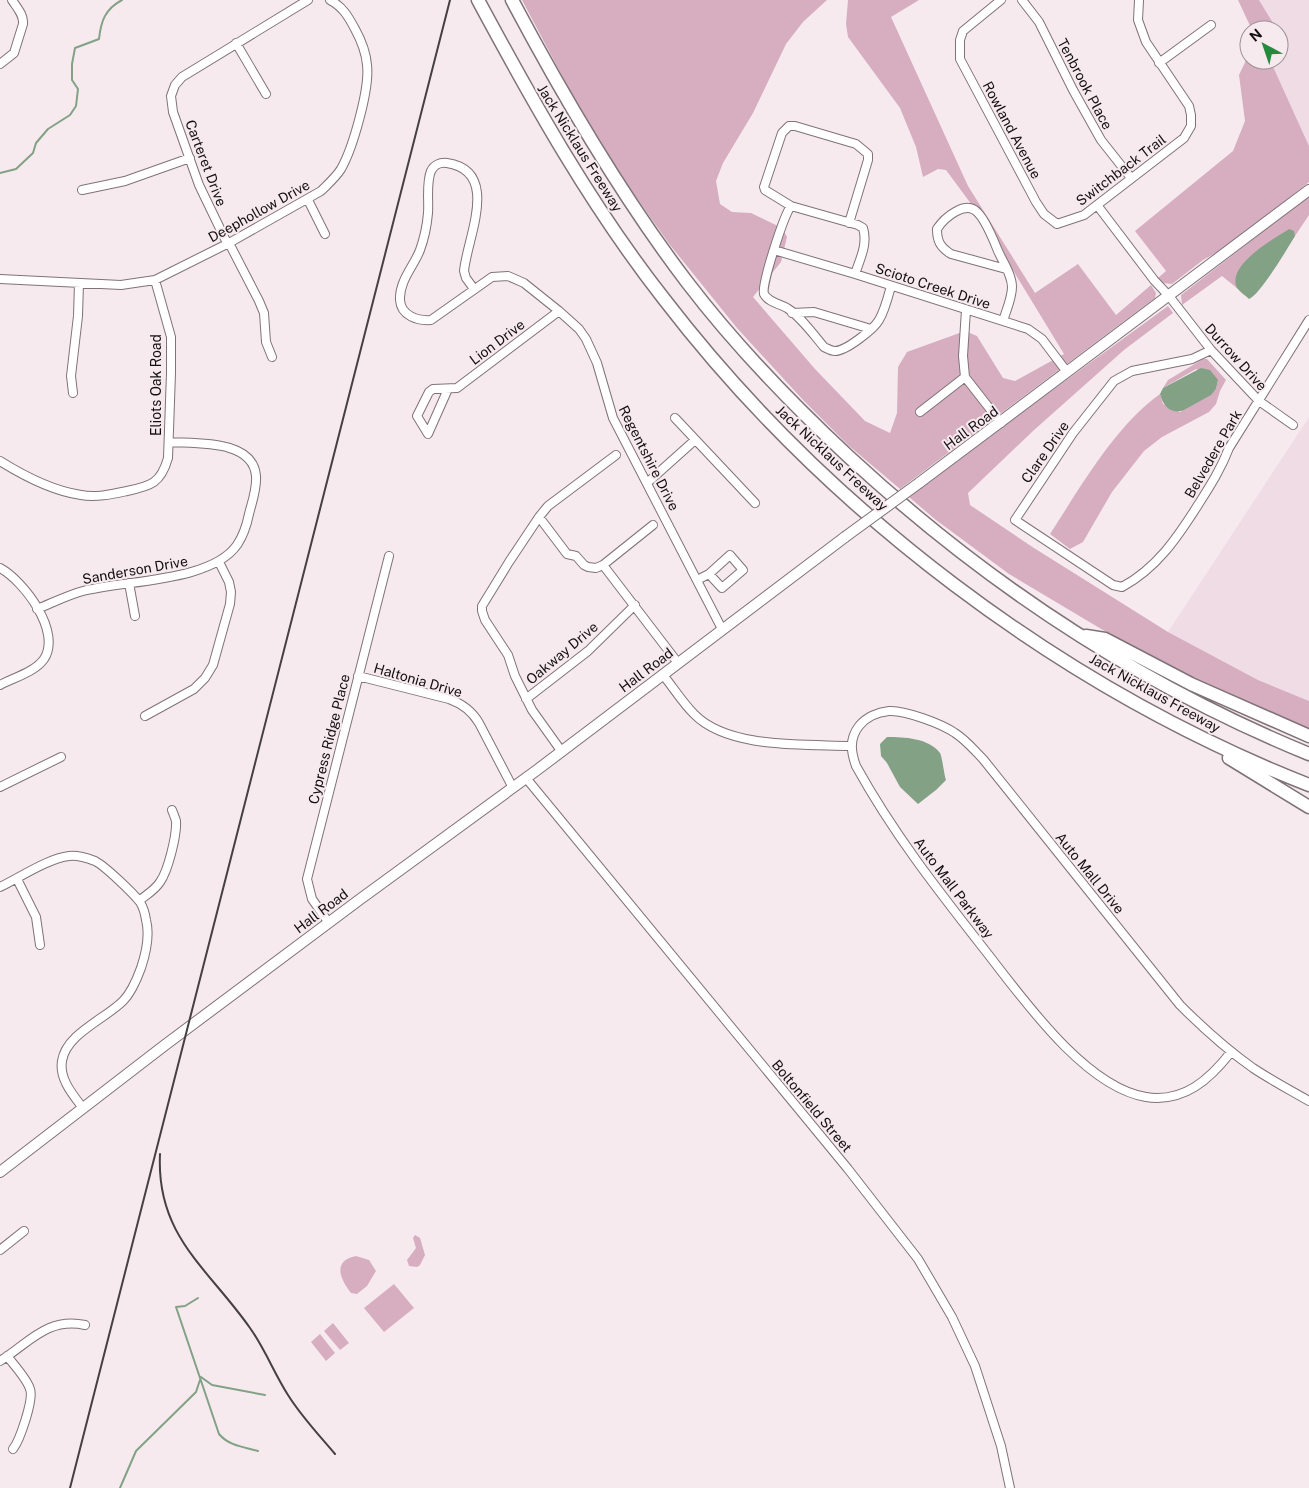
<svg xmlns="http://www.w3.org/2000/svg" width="1309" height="1488" font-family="'Public Sans',sans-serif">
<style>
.built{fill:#f0dce5}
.green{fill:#d6aec0}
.water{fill:#82a185}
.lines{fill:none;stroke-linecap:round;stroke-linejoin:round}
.stream{stroke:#82a185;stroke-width:2}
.minor-casing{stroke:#7f7378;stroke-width:10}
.major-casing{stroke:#7f7378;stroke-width:12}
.highway-casing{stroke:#7f7378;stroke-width:15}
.minor{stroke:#fff;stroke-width:8}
.major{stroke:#fff;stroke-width:10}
.highway{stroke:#fff;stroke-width:12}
.rail{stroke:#464042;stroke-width:2}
.major-bridge-casing{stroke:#7f7378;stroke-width:12;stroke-linecap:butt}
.major-bridge{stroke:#fff;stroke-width:10}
.labels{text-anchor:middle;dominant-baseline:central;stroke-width:4;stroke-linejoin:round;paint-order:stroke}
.street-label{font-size:14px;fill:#130f11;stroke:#f7eaef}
</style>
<rect width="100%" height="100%" fill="#f7eaef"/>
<path class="built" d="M1259 0H1309V146L1270 60H1279V30H1275V26Z
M1309 417V701L1258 680 1168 632Z"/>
<path class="green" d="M522 0H827L803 22 786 44 753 113 723 163 716 181 720 204 732 212 751 213 782 228 787 237 781 262 753 297 815 369 865 421 890 433 897 413 898 367 907 352 965 331 977 336 1003 378 1015 381 1064 354 980 216 946 170 938 169 923 177 916 147 900 108 848 37 846 24 848 0H919L891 17 968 186 1035 293 1078 264 1116 315 1151 285 1156 293 1155 298 900 489 848 445 804 401 737 328 670 245 623 179 569 89Z
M1238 0H1259L1275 26V30H1252Z
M1249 54V60H1270L1309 146V182L1249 230 1223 249 1203 260 1172 284 1163 283 1158 278 1166 271 1135 231 1233 151 1245 121 1239 75Z
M1309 196V215L1295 236 1293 231 1236 281 1238 289 1222 276 1182 305 1181 295Z
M1168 306 1173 313 1124 350 1033 431 968 493 970 505 1034 548 1168 632 1258 680 1309 701V731L1165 667 1009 574 936 520 909 497 1028 408Z
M1203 359H1207L1226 380 1220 391 1216 404 1209 412 1162 437 1144 451 1112 492 1083 542 1070 549 1050 534C1080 488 1115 426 1160 394L1163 404 1180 412 1210 395 1216 389 1218 380 1196 369 1163 388 1168 380Z
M415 1235 420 1238 425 1255 420 1265 417 1267 409 1266 407 1260 416 1248 413 1238Z
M356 1256 369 1260 376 1271 367 1286 357 1294 351 1293C340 1279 332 1261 356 1256Z
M394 1284 414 1308 384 1332 364 1308Z
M333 1323 349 1343 340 1350 324 1331Z
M320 1334 335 1353 326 1361 311 1342Z"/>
<path class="water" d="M1289 229 1294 231 1295 236C1287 249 1260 295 1249 299 1246 296 1240 292 1237 288 1226 265 1274 239 1289 229Z
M1201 368 1210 370 1218 380 1216 389 1211 395 1184 410C1171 415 1163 406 1160 394L1163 388Z
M887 737C904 737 929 738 940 753 942 756 944 774 946 780L936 790 918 804 900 787 887 763 881 756 880 744Z"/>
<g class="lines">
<path class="stream" d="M0 173 16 169 33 153 36 143 48 129 70 115 76 106 78 89 72 80V64L75 48 99 39C101 21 105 9 122 0
M198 1298 185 1306 176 1307 219 1434C229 1446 244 1447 258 1451
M201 1377 212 1385 265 1395
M120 1488 136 1451 196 1392 200 1380"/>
<g class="minor-casing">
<path id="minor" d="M1001 0 963 31 960 40V59L1036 202 1044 214 1057 224 1084 215 1184 138 1191 126V115L1189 106 1146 42 1138 20 1139 0
M1022 0 1039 22 1073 90 1101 140 1131 178
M236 43 266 94
M1159 63 1211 25
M0 64 14 53 23 24C24 15 17 8 12 0
M82 190 125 181 190 158
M308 200 325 234
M1097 205 1154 280 1169 296 1211 350 1259 401 1293 425
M791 206C784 215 761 285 764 294 768 302 780 304 787 308 801 317 813 334 824 347 828 349 831 351 835 351 846 351 874 329 879 320 885 310 888 297 891 286
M849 223 868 160V154L856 144 795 126H789L782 133 764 187 765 190 791 206 858 225 863 228C868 244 860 259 855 274
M227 243 199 185 173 112 171 96 175 85 182 77 308 0
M229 243 259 301 264 313 266 342 272 357
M774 250 855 274 1028 329 1042 339 1067 372
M0 279 121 285 155 280 229 243 321 191C328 184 336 177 341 169 353 148 370 88 367 65 366 52 361 40 355 29 348 16 343 7 330 0
M474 289 466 278 464 271C467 238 501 171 447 163 440 162 434 165 431 171 426 183 429 200 428 213 427 225 424 239 420 250 414 266 399 281 400 300 401 316 418 321 431 320L492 277 508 276 524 283 559 311 579 329 586 339 597 363 613 418 722 629
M792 313 814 312 871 329
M1003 321C1006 311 1012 298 1012 287 1012 275 1003 262 998 251 994 241 986 221 978 213 966 199 944 218 937 229 937 241 940 247 951 254L1006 269
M1211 350 1192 359 1132 371 1114 381 1073 433 1015 520 1113 585 1122 587C1157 568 1177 538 1198 505 1210 486 1221 469 1229 448L1309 320
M965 377 1001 423
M448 389 428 434 417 416 429 392 433 389 457 388 559 311
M73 393 71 376 78 316 79 283
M920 412 965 377 963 356 966 310
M675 418 755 503
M0 461C24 476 53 491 81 495 96 498 113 494 127 491 151 486 161 483 168 458L171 373V337L155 280
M647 483 695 440
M539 517 567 554 576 556 584 565 588 567 596 568 603 565 653 525
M603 565 678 663
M0 568C24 581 62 632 44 659 35 672 13 678 0 685
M697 580 709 574 730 555 743 570 722 588 709 574
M129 583 135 616
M37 609C52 603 68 595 83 591 125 580 211 582 237 545 243 536 247 524 249 514 252 502 257 489 256 476 253 439 195 444 169 442
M663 675C673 687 682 702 694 714 728 749 804 744 851 746
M358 676 449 699C463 704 472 711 479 723L513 788
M526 699 588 651 635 605
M145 716 194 689 205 678 213 665 230 604 231 592 229 582 219 562
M562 752 532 710 515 676 508 655 485 620 482 611V606L509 562 539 517 548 506 616 455
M526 778 848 1169 918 1259 952 1317 975 1366 1001 1446 1010 1488
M0 787 61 757
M17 879 36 917 40 945
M0 887C19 878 49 858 69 856 78 855 87 858 95 861 105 866 133 893 140 902 143 907 145 913 146 920 150 935 146 953 141 968 137 979 131 993 123 1001 105 1019 66 1034 62 1061 59 1079 73 1095 83 1108
M139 901C146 895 155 890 160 882 168 871 177 835 176 821 175 817 173 813 172 810
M329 923 312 899 307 879 389 556
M1231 1052C1210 1079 1184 1103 1146 1097 1084 1087 1021 996 984 949 937 889 893 833 856 766 851 752 849 739 859 726 866 717 878 712 889 711 905 710 942 724 955 733 966 740 974 750 983 759L1180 1005C1203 1028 1226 1049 1253 1068 1271 1080 1290 1090 1309 1101
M0 1250 24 1231
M7 1356C14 1365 27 1379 30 1389 34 1399 20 1440 13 1449
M0 1361C29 1343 47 1317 85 1325"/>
</g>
<g class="major-casing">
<path id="major" d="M919 483 1309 190
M0 1172 165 1045 359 900 537 770 845 537"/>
</g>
<g class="highway-casing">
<path id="highway" d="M478 0C534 104 591 206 664 299 826 510 1061 688 1309 785
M512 0C564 98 620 194 687 282 735 345 790 402 848 456 983 581 1138 684 1309 754
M1086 636 1105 639 1191 684 1309 736
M1229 758 1309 807"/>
</g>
<use href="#minor" class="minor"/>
<use href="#major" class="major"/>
<use href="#highway" class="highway"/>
<path class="rail" d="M160 1154C156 1236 208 1268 250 1328 265 1349 274 1373 288 1395 301 1416 319 1435 335 1454
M70 1488 450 0"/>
<g class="major-bridge-casing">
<path id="major-bridge" d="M845 537 919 483"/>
</g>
<use href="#major-bridge" class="major-bridge"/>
</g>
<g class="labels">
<g class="street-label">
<text transform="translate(1085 84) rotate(62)">Tenbrook Place</text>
<text transform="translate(1012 130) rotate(62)">Rowland Avenue</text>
<text transform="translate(580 148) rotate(58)">Jack Nicklaus Freeway</text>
<text transform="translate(206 163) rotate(69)">Carteret Drive</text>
<text transform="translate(1121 170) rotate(-37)">Switchback Trail</text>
<text transform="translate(259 211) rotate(-29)">Deephollow Drive</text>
<text transform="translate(933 286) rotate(18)">Scioto Creek Drive</text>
<text transform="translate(497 342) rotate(-37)">Lion Drive</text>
<text transform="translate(1236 357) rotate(48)">Durrow Drive</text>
<text transform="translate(156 385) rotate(-90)">Eliots Oak Road</text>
<text transform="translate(971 428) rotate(-36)">Hall Road</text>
<text transform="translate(1045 452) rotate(-55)">Clare Drive</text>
<text transform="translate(1213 454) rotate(-60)">Belvedere Park</text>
<text transform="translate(649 458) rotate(63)">Regentshire Drive</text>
<text transform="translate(832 458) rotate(43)">Jack Nicklaus Freeway</text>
<text transform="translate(135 570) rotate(-10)">Sanderson Drive</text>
<text transform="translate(562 653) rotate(-40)">Oakway Drive</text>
<text transform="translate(646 670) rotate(-37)">Hall Road</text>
<text transform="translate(418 680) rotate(16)">Haltonia Drive</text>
<text transform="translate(1155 693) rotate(29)">Jack Nicklaus Freeway</text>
<text transform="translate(329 739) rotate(-76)">Cypress Ridge Place</text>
<text transform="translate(1090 873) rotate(51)">Auto Mall Drive</text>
<text transform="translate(954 888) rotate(53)">Auto Mall Parkway</text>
<text transform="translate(321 911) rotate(-37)">Hall Road</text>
<text transform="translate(812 1106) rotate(50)">Boltonfield Street</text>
</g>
</g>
<g transform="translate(1264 45) rotate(320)"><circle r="24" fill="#f7eaef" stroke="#9c9296"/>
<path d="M0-4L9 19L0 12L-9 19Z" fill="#268a3e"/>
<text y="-8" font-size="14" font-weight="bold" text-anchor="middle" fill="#130f11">N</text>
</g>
</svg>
